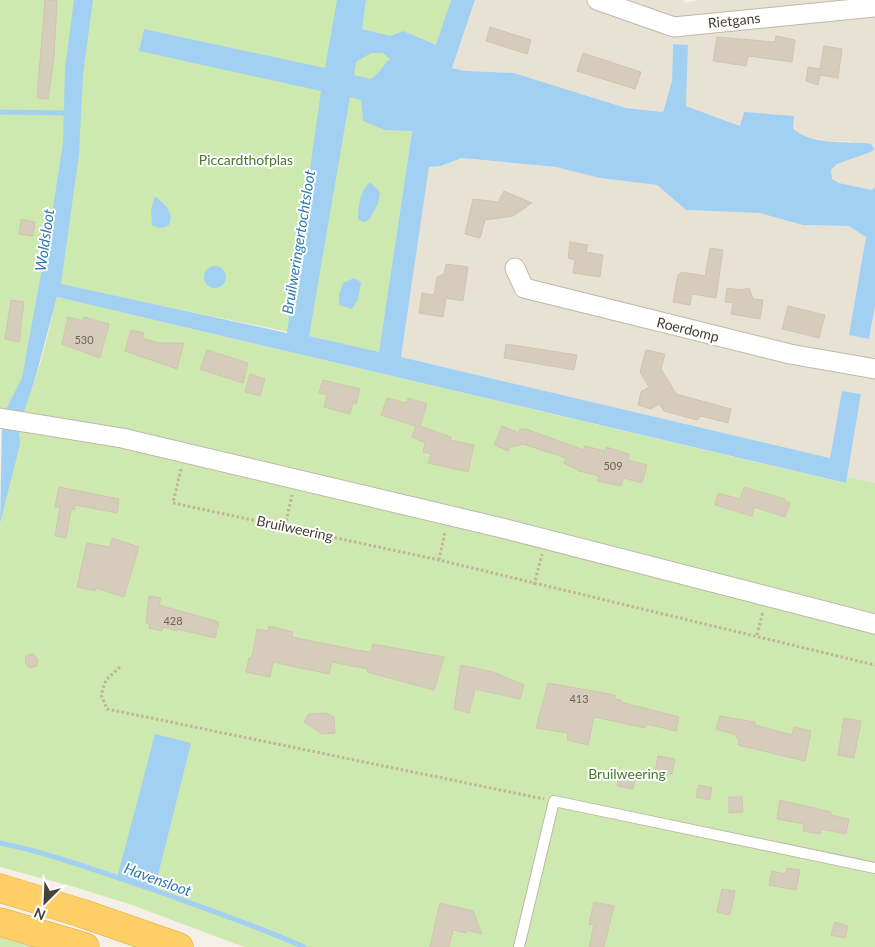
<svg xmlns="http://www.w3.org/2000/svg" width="875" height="947" font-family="Lato,sans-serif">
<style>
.residential{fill:#e8e2d5}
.green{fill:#cee9af}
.water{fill:#a2d0f2;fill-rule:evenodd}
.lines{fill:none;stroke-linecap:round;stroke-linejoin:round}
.stream{stroke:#a2d0f2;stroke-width:5}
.building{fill:#d6ccbc;stroke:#d1c4af}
.lane-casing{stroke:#c0b8a9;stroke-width:12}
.street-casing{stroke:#c0b8a9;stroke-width:21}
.highway-casing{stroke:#e1a534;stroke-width:29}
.path{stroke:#c2b49a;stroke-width:3;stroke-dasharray:2.5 2.5;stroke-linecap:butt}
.lane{stroke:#fff;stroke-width:10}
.street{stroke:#fff;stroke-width:19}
.highway{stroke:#ffcf67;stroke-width:28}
.labels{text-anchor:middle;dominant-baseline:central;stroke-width:4;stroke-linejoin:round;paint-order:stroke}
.number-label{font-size:11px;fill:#6b6458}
.street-label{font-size:14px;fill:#474136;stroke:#fff}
.park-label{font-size:14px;fill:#457b27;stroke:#fff}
.water-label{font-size:15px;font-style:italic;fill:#2c79b6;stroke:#fff}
</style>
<rect width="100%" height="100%" fill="#f4f0e7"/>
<path class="residential" d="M475 0H685L684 3 699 0H875V187L872 190 839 183 832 179 831 170 837 164 871 152 851 141 824 142 804 138 793 129 794 117 740 126 686 106 688 45 673 44 672 81 663 112 626 108 514 73 465 71 452 68Z
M462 158 556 167 600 178 657 185 686 210 759 213 803 225 849 226 866 236 850 335 869 339 875 306V483L847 477 861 394 842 391 830 458 401 357 429 167 442 166Z"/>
<path class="green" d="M0 0H451L412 130 379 353 309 336 40 281 22 377 3 415 0 413Z
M57 297 845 483 847 477 875 483V947H244L132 905 71 886 0 867V524L19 444C16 422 28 401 35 380 44 353 50 325 57 297Z
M0 937 34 947H0Z"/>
<path class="water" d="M74 0H93L83 75 79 154 61 284 287 333 321 91 139 51 144 29 325 68 337 0H366L362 29 390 36 403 31 436 45 451 0H475L452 68 465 71 514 73 626 108 663 112 672 81 673 44 688 45 686 106 740 126 744 112 794 116 793 129C816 147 844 140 871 144L874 149 871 152 837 164 831 170 832 179 839 183 872 190 875 187V306L869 339 849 335 866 237 849 226 803 225 759 213 686 210 657 185 600 178 556 167 462 158 441 166 429 167 401 357 830 458 842 391 861 394 846 483 57 297 35 379 22 418 3 415 22 377 52 214 63 143 65 68ZM371 53H383L390 59C382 66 380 73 371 79L354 75 356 62ZM350 97 361 100 363 121 385 130 412 131 379 352 309 336Z
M370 182 380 192 378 204 369 220 363 222 358 219C358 207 360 190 370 182Z
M155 196C164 204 175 212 169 225 163 229 159 229 152 225L151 209Z
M204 277a11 11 0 1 1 22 0a11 11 0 1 1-22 0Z
M354 278 361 282 358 300 352 309 339 305V295L343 283Z
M2 424 19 429 20 444 0 524Z
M155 734 191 743 154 891 117 878Z"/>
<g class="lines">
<path class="stream" d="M0 112 64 113
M0 843C53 854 103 873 154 890 204 908 255 925 304 947"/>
</g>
<path class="building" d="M45 0 57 1 54 57 48 99 37 98Z
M490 27 531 40 527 54 486 41Z
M776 36 795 40 792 62 748 56 746 66 713 61 717 37 775 42Z
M824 46 842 49 838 78 820 75 818 85 806 81 808 67 820 69Z
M583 53 641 72 635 89 577 71Z
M504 191 532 203 513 216 485 220 480 238 465 234 473 199 498 202Z
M21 219 35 222 33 236 19 234Z
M570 242 588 245 586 252 603 255 600 277 573 273 575 260 568 258Z
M710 248 723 250 716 298 692 294 690 305 673 302 678 275 682 272 705 276Z
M446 264 468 267 463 301 446 298 443 317 419 313 422 293 434 295 437 277 444 274Z
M727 288 742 290 749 288 753 299 763 300 760 319 731 314 733 303 725 302Z
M11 300 24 302 19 342 5 339Z
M788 306 825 315 819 338 782 329Z
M68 317 83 321 84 317 109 324 100 358 62 344Z
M131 330 144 333 142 338 159 343H184L177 369 125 351Z
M506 344 577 355 574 370 504 358Z
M207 350 248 363 243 383 200 369Z
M646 350 665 354 661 369 676 394 731 409 728 423 701 416 697 420 664 411 659 404 651 409 638 405 641 392 649 387 640 372Z
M250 374 265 379 260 396 245 392Z
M323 380 360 389 356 404 353 402 350 414 324 407 327 395 319 393Z
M387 398 406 403 408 398 427 404 420 426 451 437 450 440 474 445 468 472 428 463 431 454 423 452 425 443 412 437 416 426 381 415Z
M502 426 519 433 520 429H526L584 450 585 446 605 451 606 447 629 454 628 460 647 465 642 483 623 478 621 486 597 481 599 476 579 471 564 463 566 458 523 444 509 448 508 451 494 445Z
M59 487 119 499 117 513 75 505 74 510 71 509 66 538 55 536 60 507H55Z
M744 487 785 499 784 501 790 503 785 517 754 507 752 516 715 505 718 493 740 499Z
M112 538 139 547 124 597 96 588 95 591 77 587 87 543 110 547Z
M149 596 161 598 159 605 219 622 215 638 177 629V631L163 627 162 631 149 628 150 624 146 623Z
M269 626 293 632 292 637 356 650 371 652 373 644 444 657 434 690 367 672 368 669 332 662 329 674 273 662 270 677 246 672 249 658H252L257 629 268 631Z
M33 654 38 659 37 666 30 668 25 663 26 656Z
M461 665 493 672 524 685 520 699 475 689 469 713 454 709Z
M548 683 615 695V699L621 700V702L679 717 676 731 646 724 645 728 594 717 588 745 567 740 568 733 536 728Z
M326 713 334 717 335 733 322 734 304 722 309 714Z
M720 716 755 722V725L792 735 794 727 811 731 805 761 738 745 739 739 736 738V735L716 729Z
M844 718 861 721 854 758 838 755Z
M658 756 675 759 672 774 668 773 666 780 654 777Z
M620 774 635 777 633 789 617 786Z
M699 785 712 788 710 800 696 797Z
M729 797H742L743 812 729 813Z
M780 800 831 812V815L849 819 846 834 821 829 820 834 803 831 804 824 777 819Z
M787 868 800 870 796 890 769 885 772 871 786 874Z
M722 889 735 891 730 915 717 912Z
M594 902 614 906 604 947H589L594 925 589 924Z
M440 903 473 911 482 934 467 930 466 933 453 930 449 947H430Z
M835 922 848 926 845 938 831 935Z"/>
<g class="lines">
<g class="lane-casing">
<path id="lane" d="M519 947 554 801 875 868"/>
</g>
<g class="street-casing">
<path id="street" d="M597 0 674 27 875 7
M515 268 524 288 790 354 875 369
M0 418 122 438 502 528 875 624"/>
</g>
<g class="highway-casing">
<path id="highway" d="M0 888 81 913 179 947
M0 922 85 947"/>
</g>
<path class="path" d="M181 469 173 503 439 560 875 665
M285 526 292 495
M439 560 445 532
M534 585 542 554
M757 635 763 611
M120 667 106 680 101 695 107 709 544 799"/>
<use href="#lane" class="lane"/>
<use href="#street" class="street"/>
<use href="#highway" class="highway"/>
</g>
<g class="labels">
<g class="number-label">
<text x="84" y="339">530</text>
<text x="613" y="465">509</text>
<text x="173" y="620">428</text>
<text x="579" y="698">413</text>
</g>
<g class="street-label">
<text transform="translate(734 20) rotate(-6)">Rietgans</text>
<text transform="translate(688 329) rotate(14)">Roerdomp</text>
<text transform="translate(295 528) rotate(12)">Bruilweering</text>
</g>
<g class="park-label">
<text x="246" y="159">Piccardthofplas</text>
<text x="627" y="773">Bruilweering</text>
</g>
<g class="water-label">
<text transform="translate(44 240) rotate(-82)">Woldsloot</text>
<text transform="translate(298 242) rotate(-81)">Bruilweringertochtsloot</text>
<text transform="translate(158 879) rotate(20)">Havensloot</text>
</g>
</g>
<g transform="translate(45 902) rotate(204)" stroke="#ffffff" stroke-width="4" paint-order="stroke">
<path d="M0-4L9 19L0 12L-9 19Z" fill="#474136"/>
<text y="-8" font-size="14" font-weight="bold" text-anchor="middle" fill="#474136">N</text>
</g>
</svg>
